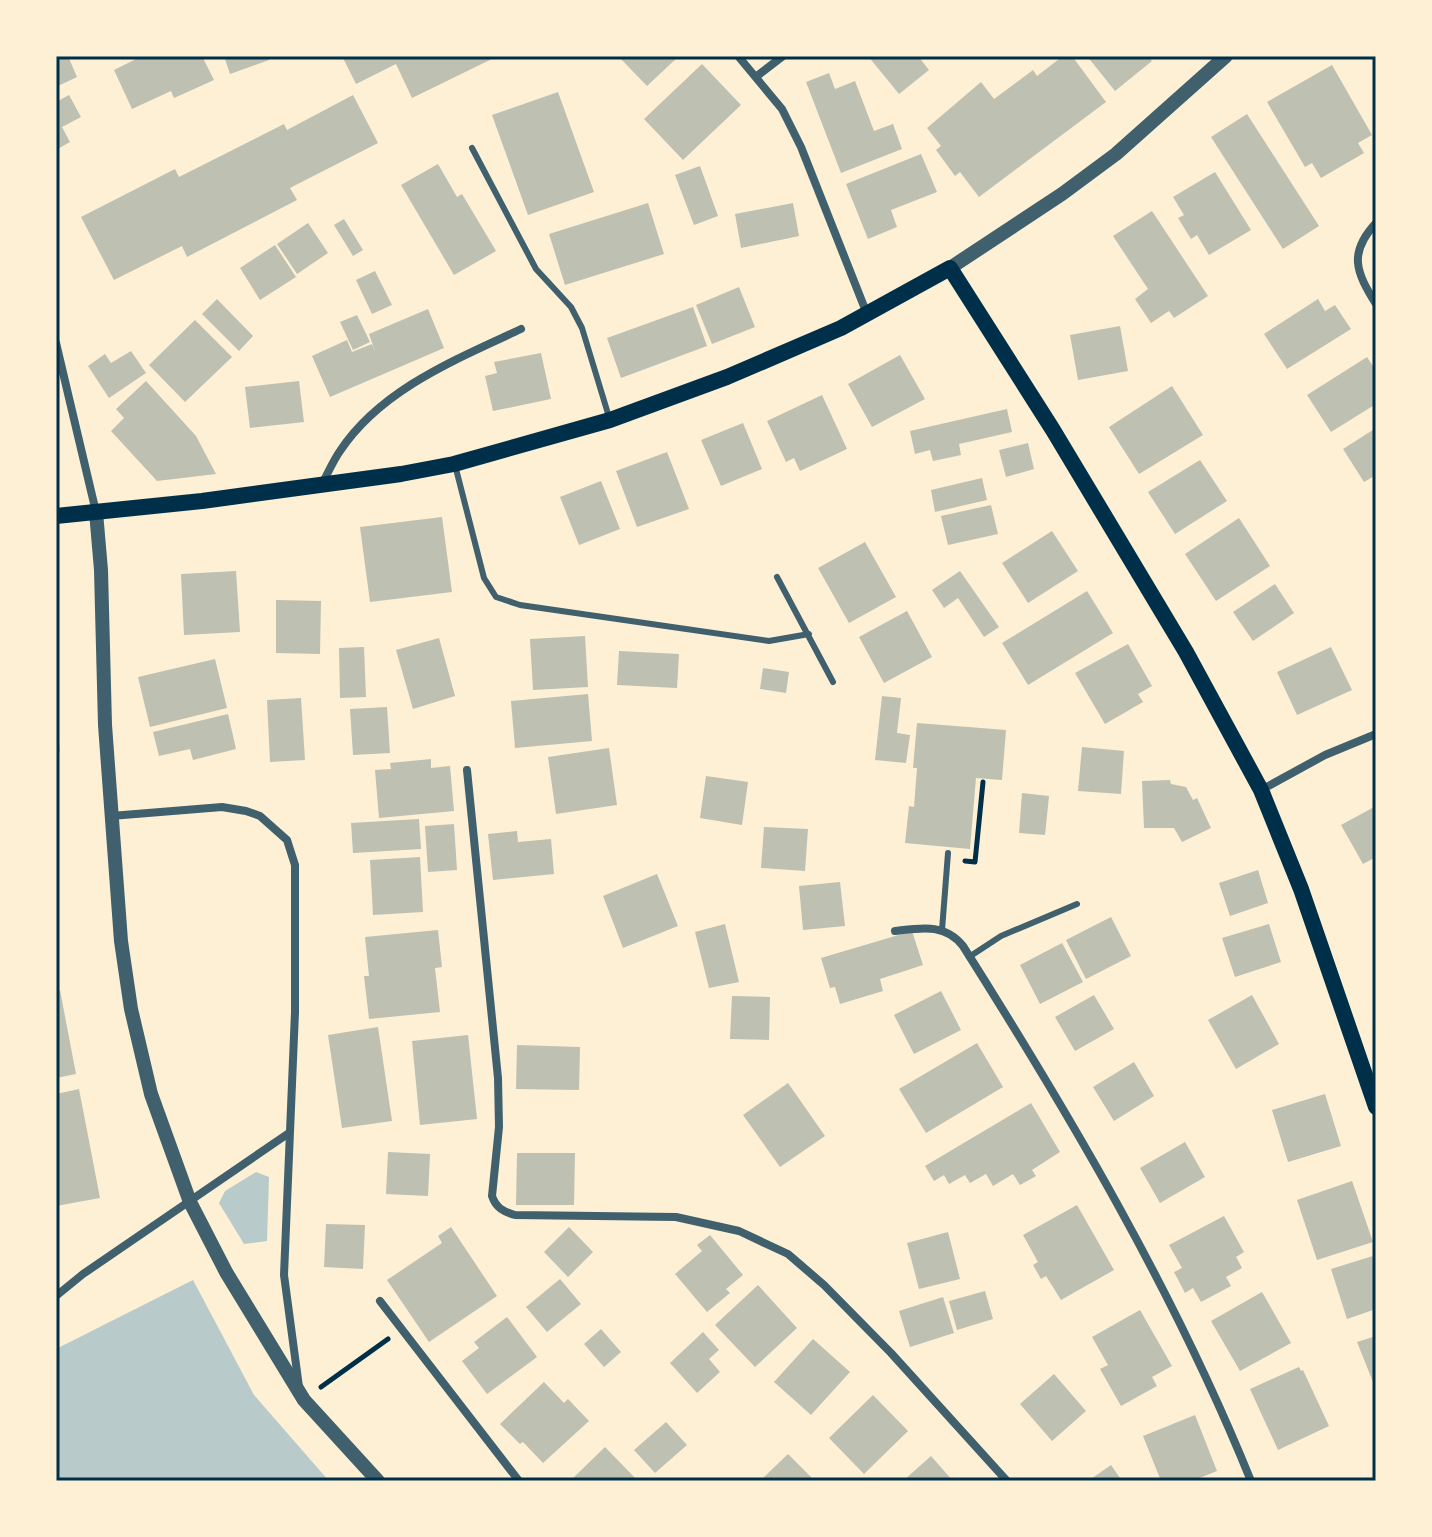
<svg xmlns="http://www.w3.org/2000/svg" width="1432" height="1537" font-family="Roboto,sans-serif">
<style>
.green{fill:#b9caca}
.building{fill:#bec0b2}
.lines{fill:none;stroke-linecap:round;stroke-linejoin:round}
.path{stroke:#003049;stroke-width:5}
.service{stroke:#3f606c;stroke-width:6}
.minor{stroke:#3f606c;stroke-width:8}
.tertiary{stroke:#3f606c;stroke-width:14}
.secondary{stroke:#003049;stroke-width:16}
.neatline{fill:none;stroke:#003049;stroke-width:3}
</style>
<rect width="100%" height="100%" fill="#fdf0d5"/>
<path class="green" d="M256 1172 269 1177 267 1241 244 1244 219 1203 225 1191Z
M193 1280 254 1395 329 1481H56V1349Z"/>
<path class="building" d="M56 56H68L77 77 56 87Z
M142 56H202L214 80 174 98 171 91 132 109 114 70Z
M224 56H267L269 60 230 74Z
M342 56H498L412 98 396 64 356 84Z
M618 56H679L647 86Z
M868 56H918L929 70 899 94Z
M1063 56H1072L1106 102 979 197 960 172 955 176 936 150 941 146 927 128 981 82 994 99 1033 70 1037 76Z
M1087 56H1148L1152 61 1115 91Z
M702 64 741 105 683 160 644 119Z
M1332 65 1372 135 1358 143 1364 153 1321 178 1312 163 1305 167 1267 102Z
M829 73 835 89 855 81 874 131 893 124 902 149 841 173 806 82Z
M558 92 594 192 528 215 492 115Z
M69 95 81 117 62 127 70 142 56 150V102Z
M353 95 378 143 290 188 297 200 187 257 182 246 114 280 81 217 175 169 179 177 284 124 287 130Z
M1247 114 1319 226 1283 249 1211 137Z
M921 154 937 192 891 210 897 227 868 239 846 184Z
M438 164 457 197 462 194 496 251 454 275 401 185Z
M700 166 718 216 694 225 675 175Z
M1215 172 1251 230 1209 255 1197 235 1191 239 1178 218 1184 215 1173 197Z
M648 203 664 254 565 285 549 234Z
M793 203 799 236 741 248 735 214Z
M1152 211 1208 296 1174 318 1169 311 1151 323 1135 299 1148 289 1113 236Z
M344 219 363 250 353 256 334 225Z
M308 223 328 253 297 274 277 244Z
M275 245 296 277 260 300 240 268Z
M375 271 392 305 372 314 356 280Z
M739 287 755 327 712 344 696 305Z
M217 299 253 336 239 351 202 314Z
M1318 299 1325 311 1335 305 1351 329 1287 369 1264 334Z
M693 307 707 346 621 378 607 338Z
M428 309 444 348 330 397 312 356 347 340 352 352 372 344 376 354 369 334Z
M357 315 370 342 353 350 340 322Z
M195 320 232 357 185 402 149 365Z
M1120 326 1128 371 1078 380 1070 335Z
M131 351 146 373 109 398 88 366 105 354 111 363Z
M541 353 551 399 493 411 485 376 497 373 494 362Z
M900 355 925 399 872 427 848 384Z
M1367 357 1376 371V404L1331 432 1307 395Z
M146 381 196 436 216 474 157 481 111 431 124 418 116 409Z
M299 381 304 422 250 428 245 387Z
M1172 386 1203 435 1139 474 1109 427Z
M822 395 847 449 800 471 794 458 786 462 767 421Z
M1007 409 1012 432 959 444 961 455 933 461 930 450 915 454 910 431Z
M743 423 762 469 721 486 701 440Z
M1376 428V475L1364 482 1343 449Z
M1028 443 1034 469 1006 477 999 450Z
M667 452 689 509 637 527 616 471Z
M1200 460 1227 501 1175 534 1148 492Z
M982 478 987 500 935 512 931 490Z
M601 481 620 529 579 545 560 497Z
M991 505 998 534 948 545 941 516Z
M442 517 452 592 370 602 360 527Z
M1239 518 1270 566 1216 601 1185 554Z
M1052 531 1078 571 1028 603 1002 563Z
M865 542 896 597 849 623 818 568Z
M236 571 240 632 184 635 181 574Z
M960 571 999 627 984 637 958 598 944 608 932 590Z
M1275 584 1294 613 1253 641 1233 612Z
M1087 591 1113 633 1028 685 1002 643Z
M276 600 321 601 320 654 276 653Z
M907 611 932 657 884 683 859 637Z
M585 636 588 687 533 690 530 639Z
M439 638 455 696 413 709 396 650Z
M1128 644 1152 686 1138 694 1143 702 1105 724 1075 673Z
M364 647 366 697 340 698 339 648Z
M1331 647 1352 690 1297 715 1277 672Z
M619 651 679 654 677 688 617 685Z
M215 659 227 708 150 727 138 677Z
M763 668 789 672 786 693 760 689Z
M588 694 592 741 515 748 511 701Z
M882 696 901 698 897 733 910 735 906 763 875 760Z
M301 698 305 760 270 762 267 700Z
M387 707 390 753 353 755 350 709Z
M228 714 236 749 193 760 190 749 159 756 153 732Z
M917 723 1006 730 1002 780 976 778 970 849 905 843 909 806 914 807 917 768H913Z
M56 731H58L60 752H56Z
M1082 747 1124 751 1121 794 1078 791Z
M609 748 617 805 556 814 548 757Z
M431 759V768L450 766 454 811 379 818 375 770 391 769 390 763Z
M706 776 748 782 742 825 700 818Z
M1170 780 1171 784 1186 787 1193 800 1197 798 1211 828 1182 842 1174 828H1144L1142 781Z
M1022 793 1049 796 1045 835 1019 833Z
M1376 806V857L1363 864 1341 825Z
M419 819 421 849 353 853 351 823Z
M454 824 457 870 428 872 425 826Z
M764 827 808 829 805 871 761 868Z
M517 831 518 842 551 839 554 874 493 880 488 834Z
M420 857 423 912 373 915 370 860Z
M1258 870 1268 903 1230 916 1219 883Z
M657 874 678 926 623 948 603 896Z
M840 882 845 926 803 930 799 886Z
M1111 917 1131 956 1086 979 1066 940Z
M725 924 739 982 709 988 695 932Z
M1269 924 1281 962 1235 977 1222 938Z
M438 930 442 967 435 968 440 1012 369 1019 364 976H369L365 937Z
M912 931 923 965 880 979 883 991 840 1004 835 987 830 988 821 958Z
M1062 943 1083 982 1040 1004 1020 965Z
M60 990 76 1074 56 1078V991Z
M941 991 961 1030 914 1054 894 1015Z
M1094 995 1114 1029 1075 1051 1055 1017Z
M1252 995 1279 1044 1236 1069 1208 1020Z
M732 996 770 997 769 1040 730 1039Z
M378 1027 392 1121 342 1128 328 1035Z
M468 1035 477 1119 420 1125 412 1041Z
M977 1043 1003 1087 926 1133 899 1089Z
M517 1045 580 1047 579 1090 516 1089Z
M1134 1062 1154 1096 1114 1121 1093 1087Z
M788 1083 825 1136 780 1167 743 1115Z
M79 1089 100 1198 56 1206V1094Z
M1325 1094 1341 1146 1288 1162 1272 1110Z
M1031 1103 1060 1152 1032 1170 1036 1176 1020 1185 1013 1174 993 1186 986 1174 970 1183 965 1175 949 1184 944 1175 934 1181 925 1166Z
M1185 1142 1205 1177 1160 1203 1140 1168Z
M388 1152 430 1154 428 1196 386 1194Z
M517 1153H575L574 1205H516Z
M1352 1181 1373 1242 1317 1260 1297 1200Z
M1077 1205 1114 1270 1061 1300 1046 1276 1041 1279 1033 1265 1038 1262 1023 1235Z
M1224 1216 1244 1252 1236 1257 1242 1268 1226 1277 1231 1286 1201 1302 1193 1288 1185 1293 1174 1272 1182 1268 1169 1245Z
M326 1224 365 1225 363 1269 324 1267Z
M451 1227 497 1296 429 1342 387 1280 442 1243 438 1236Z
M569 1227 593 1252 568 1277 544 1252Z
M948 1232 960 1279 919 1289 907 1243Z
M710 1235 743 1275 726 1289 730 1293 707 1312 675 1274 702 1251 697 1245Z
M1376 1255V1309L1347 1319 1331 1269Z
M560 1279 581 1304 547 1332 526 1307Z
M758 1285 797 1328 755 1367 715 1325Z
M985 1291 993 1319 957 1330 949 1301Z
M1262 1292 1291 1343 1240 1371 1211 1321Z
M943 1297 954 1333 910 1347 899 1311Z
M1140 1310 1172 1366 1152 1377 1157 1386 1121 1406 1100 1369 1108 1365 1092 1337Z
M507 1317 537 1357 487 1394 462 1361 479 1348 474 1342Z
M601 1329 621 1352 604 1367 584 1344Z
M703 1332 719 1350 709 1359 720 1372 697 1393 670 1363Z
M1376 1336V1387H1375L1357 1342Z
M813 1339 850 1372 811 1415 774 1382Z
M1299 1367 1301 1371 1303 1370 1329 1426 1278 1450 1250 1389Z
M1054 1374 1086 1411 1052 1441 1020 1404Z
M544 1382 564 1403 568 1399 589 1421 543 1463 523 1442 520 1444 500 1424Z
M873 1395 908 1431 864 1474 829 1438Z
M1195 1415 1217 1471 1192 1481H1161L1143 1436Z
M666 1422 687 1445 655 1473 634 1450Z
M605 1447 638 1481H570Z
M788 1454 813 1479 811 1481H760Z
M931 1456 953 1481H903Z
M1111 1465 1122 1481H1088Z"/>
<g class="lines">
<path class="path" d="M965 861 975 862 983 782
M321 1387 388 1339"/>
<path class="service" d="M472 148 536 269 571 307 582 328 609 417
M455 465 484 578 496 597 520 605 769 641 809 634
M777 577 833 682
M942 930 948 853
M969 957 1001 936 1077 904"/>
<path class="minor" d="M738 56 782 109 801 147 867 314
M757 76 783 56
M1376 223C1348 253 1356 272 1376 304
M56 343 96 512
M322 484C328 473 333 461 340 451 381 389 457 359 521 329
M467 770 498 1078 499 1127 492 1196C496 1208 504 1212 515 1215L676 1217 739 1231 788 1254 824 1285 891 1353 1007 1481
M1261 790 1325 755 1376 734
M111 816 222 807 246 811 260 816 287 840 295 865V1012L284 1275 299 1387
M895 931C921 928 945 923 963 946 1071 1117 1175 1293 1251 1481
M56 1296 83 1274 289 1133
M380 1301 519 1481"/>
<path class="tertiary" d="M950 268 1062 194 1116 154 1226 56
M96 512 101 570 105 725 121 941 131 1009 151 1094 190 1202 226 1272 304 1400 378 1481"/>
<path class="secondary" d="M56 516 202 501 401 474 454 464 610 420 727 377 841 328 950 268 1053 430 1186 652 1261 790 1301 889 1376 1107"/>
</g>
<rect width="1432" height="1537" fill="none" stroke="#fdf0d5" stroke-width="116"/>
<rect x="58" y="58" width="1316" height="1421" class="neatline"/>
</svg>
